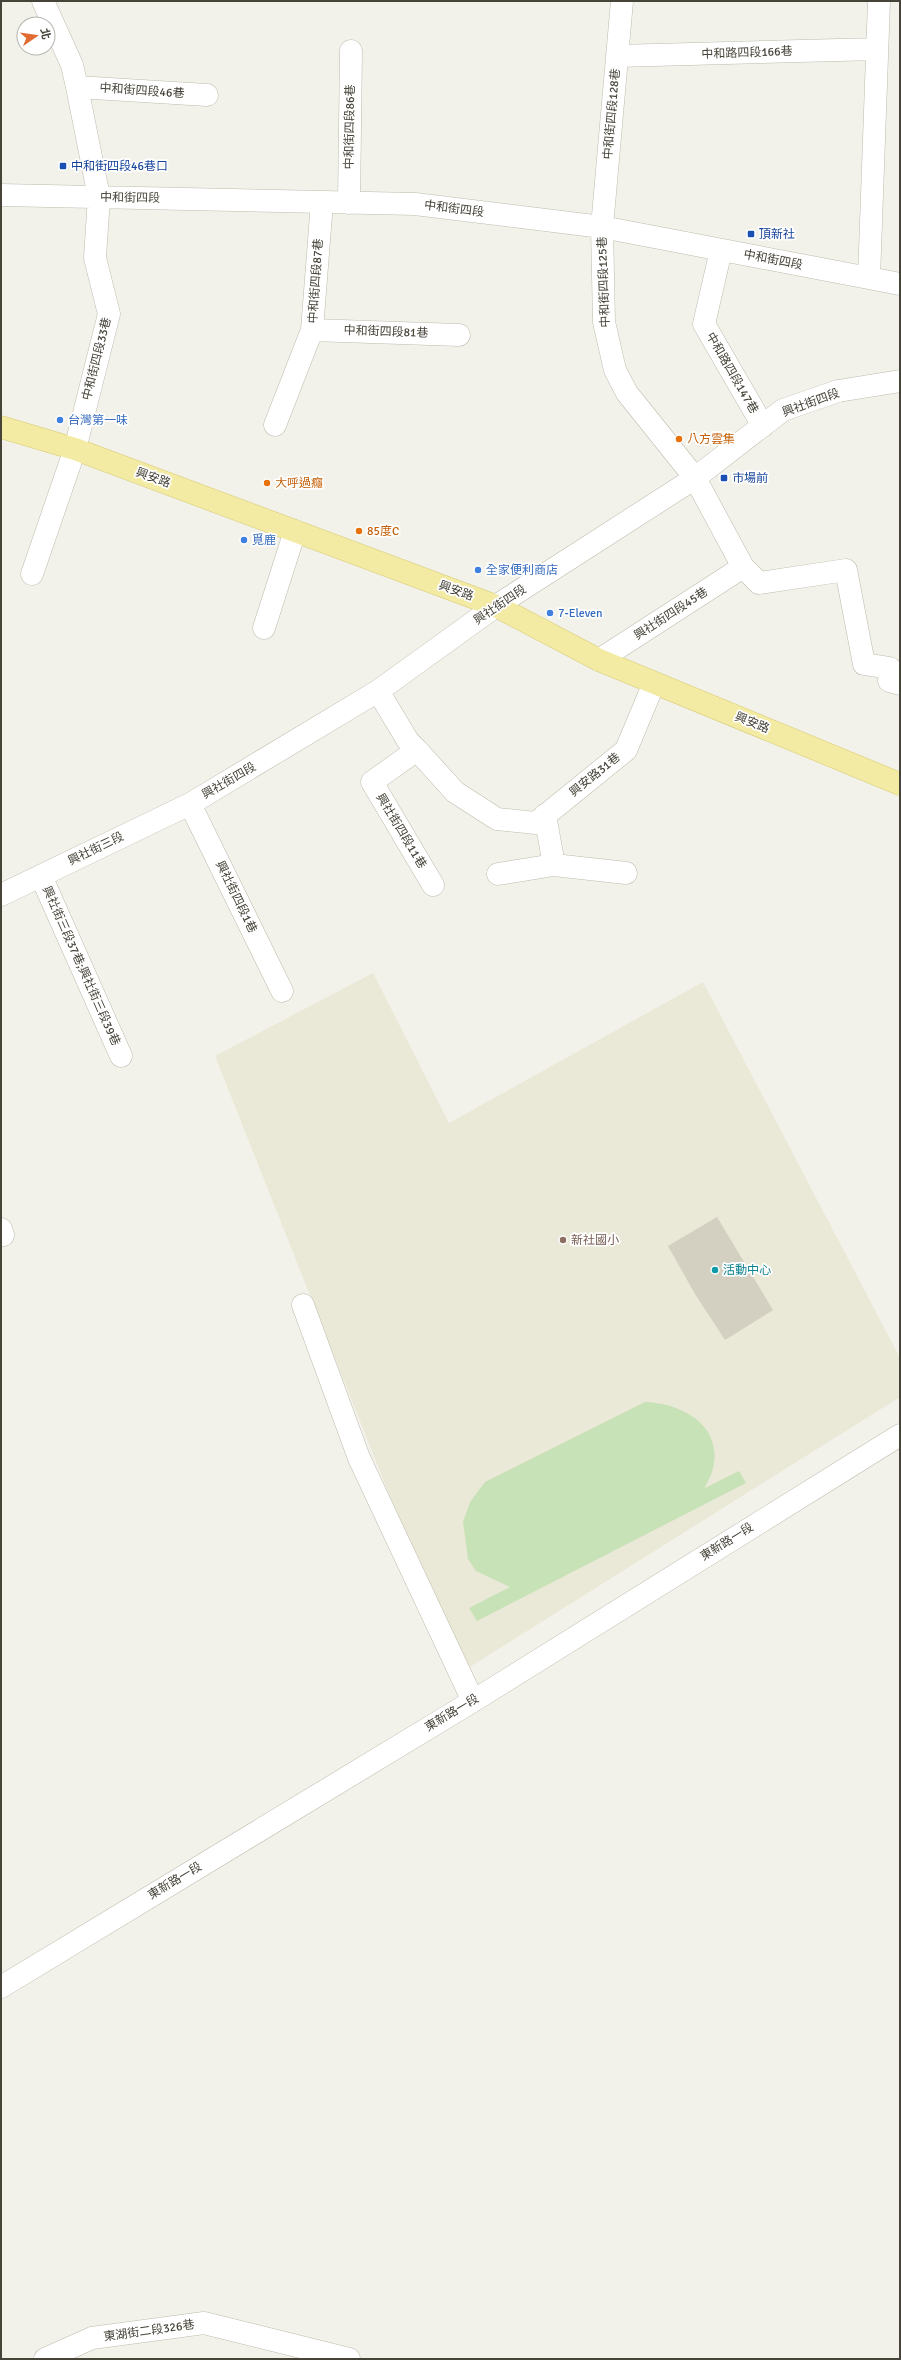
<svg xmlns="http://www.w3.org/2000/svg" width="901" height="2360" font-family="Signika,'Noto Sans TC',sans-serif">
<style>
.education{fill:#eae8d6}
.green{fill:#c8e2b8}
.building{fill:#d3cfc1}
.lines{fill:none;stroke-linecap:round;stroke-linejoin:round}
.minor-casing{stroke:#bebbad;stroke-width:23}
.major-casing{stroke:#d6ca75;stroke-width:23}
.minor{stroke:#fff;stroke-width:22}
.major{stroke:#f3eaa3;stroke-width:22}
.transit-dot{fill:#1a4fb4;stroke:#fff;stroke-width:1.5}
.shop-dot{fill:#3f7fe0;stroke:#fff;stroke-width:1.5}
.food-dot{fill:#e8710a;stroke:#fff;stroke-width:1.5}
.education-dot{fill:#8d6e63;stroke:#fff;stroke-width:1.5}
.culture-dot{fill:#0f9aa8;stroke:#fff;stroke-width:1.5}
.labels{text-anchor:middle;dominant-baseline:central;stroke-width:3.5;stroke-linejoin:round;paint-order:stroke}
.street-label{font-size:12px;fill:#464339;stroke:#fff}
.transit-label{font-size:12px;fill:#164399;stroke:#fff;text-anchor:start}
.shop-label{font-size:12px;fill:#366cbe;stroke:#fff;text-anchor:start}
.food-label{font-size:12px;fill:#c56008;stroke:#fff;text-anchor:start}
.education-label{font-size:12px;fill:#785e54;stroke:#fff;text-anchor:start}
.culture-label{font-size:12px;fill:#0d838f;stroke:#fff;text-anchor:start}
</style>
<rect width="100%" height="100%" fill="#f3f2ea"/>
<path class="education" d="M373 973 449 1123 703 982 900 1358V1397L460 1673 215 1056Z"/>
<path class="green" d="M645 1402C681 1403 723 1425 713 1468 712 1475 707 1482 705 1488L739 1471 746 1483 477 1621 469 1608 510 1587 476 1571 468 1559 463 1522 470 1502 485 1482Z"/>
<path class="building" d="M717 1217 773 1310 725 1340 695 1294 668 1246Z"/>
<g class="lines">
<g class="minor-casing">
<path id="minor" d="M622 1 602 227 604 322 615 370 627 393 695 478 743 567 759 583 846 570 864 664 890 668 889 681 900 684
M617 56 877 49
M77 87 207 95
M1 195 415 204 602 227 900 284
M349 203 351 51
M721 250 704 324 763 426
M869 278 879 1
M312 330 459 335
M275 425 312 330 322 202
M32 574 75 449 109 314 95 258 99 197 77 87 72 65 43 1
M264 628 295 531
M599 660 743 567
M378 691 408 741 417 750 372 782 433 885
M417 750 455 792 497 819 536 823 626 750 654 683
M190 804 282 991
M545 815 554 865
M498 874 554 865 626 873
M41 876 121 1056
M1 895 190 804 378 691 496 606 695 478 783 410 838 391 900 381
M1 1229 3 1235
M303 1305 359 1458 473 1701
M1 1987 473 1701 900 1435
M45 2359 92 2338 204 2323 349 2359"/>
</g>
<g class="major-casing">
<path id="major" d="M1 427 75 449 496 606 599 660 900 784"/>
</g>
<use href="#minor" class="minor"/>
<use href="#major" class="major"/>
</g>
<g class="transit-dot">
<rect x="59" y="162" width="8" height="8" rx="2"/>
<rect x="747" y="230" width="8" height="8" rx="2"/>
<rect x="720" y="474" width="8" height="8" rx="2"/>
</g>
<g class="shop-dot">
<circle cx="60" cy="420" r="4"/>
<circle cx="244" cy="540" r="4"/>
<circle cx="478" cy="570" r="4"/>
<circle cx="550" cy="613" r="4"/>
</g>
<g class="food-dot">
<circle cx="679" cy="439" r="4"/>
<circle cx="267" cy="483" r="4"/>
<circle cx="359" cy="531" r="4"/>
</g>
<circle class="education-dot" cx="563" cy="1240" r="4"/>
<circle class="culture-dot" cx="715" cy="1270" r="4"/>
<g class="labels">
<g class="street-label">
<text transform="translate(747 53) rotate(-2)">中和路四段166巷</text>
<text transform="translate(142 91) rotate(4)">中和街四段46巷</text>
<text transform="translate(612 114) rotate(-85)">中和街四段128巷</text>
<text transform="translate(350 127) rotate(-89)">中和街四段86巷</text>
<text transform="translate(130 198) rotate(1)">中和街四段</text>
<text transform="translate(454 209) rotate(7)">中和街四段</text>
<text transform="translate(773 260) rotate(11)">中和街四段</text>
<text transform="translate(316 281) rotate(-86)">中和街四段87巷</text>
<text transform="translate(604 282) rotate(-92)">中和街四段125巷</text>
<text transform="translate(386 332) rotate(2)">中和街四段81巷</text>
<text transform="translate(97 359) rotate(-76)">中和街四段33巷</text>
<text transform="translate(732 373) rotate(60)">中和路四段147巷</text>
<text transform="translate(811 403) rotate(-20)">興社街四段</text>
<text transform="translate(153 478) rotate(20)">興安路</text>
<text transform="translate(456 591) rotate(20)">興安路</text>
<text transform="translate(500 605) rotate(-34)">興社街四段</text>
<text transform="translate(671 614) rotate(-33)">興社街四段45巷</text>
<text transform="translate(752 723) rotate(22)">興安路</text>
<text transform="translate(595 775) rotate(-39)">興安路31巷</text>
<text transform="translate(229 781) rotate(-30)">興社街四段</text>
<text transform="translate(401 831) rotate(59)">興社街四段11巷</text>
<text transform="translate(96 849) rotate(-26)">興社街三段</text>
<text transform="translate(236 897) rotate(64)">興社街四段1巷</text>
<text transform="translate(81 966) rotate(66)">興社街三段37巷;興社街三段39巷</text>
<text transform="translate(727 1542) rotate(-32)">東新路一段</text>
<text transform="translate(452 1713) rotate(-31)">東新路一段</text>
<text transform="translate(175 1881) rotate(-31)">東新路一段</text>
<text transform="translate(149 2331) rotate(-8)">東湖街二段326巷</text>
</g>
<g class="transit-label">
<text x="71" y="166">中和街四段46巷口</text>
<text x="759" y="234">頂新社</text>
<text x="732" y="478">市場前</text>
</g>
<g class="shop-label">
<text x="68" y="420">台灣第一味</text>
<text x="252" y="540">覓鹿</text>
<text x="486" y="570">全家便利商店</text>
<text x="558" y="613">7-Eleven</text>
</g>
<g class="food-label">
<text x="687" y="439">八方雲集</text>
<text x="275" y="483">大呼過癮</text>
<text x="367" y="531">85度C</text>
</g>
<g class="education-label">
<text x="571" y="1240">新社國小</text>
</g>
<g class="culture-label">
<text x="723" y="1270">活動中心</text>
</g>
</g>
<rect width="901" height="2360" fill="none" stroke="#464339" stroke-width="4"/>
<g transform="translate(36 36) rotate(77)"><circle r="19" fill="#ffffff" stroke="#b5b4b0"/>
<path d="M0-3L7 15L0 10L-7 15Z" fill="#e16b33"/>
<text y="-6" font-size="11" font-weight="bold" text-anchor="middle" fill="#464339">北</text>
</g>
</svg>
